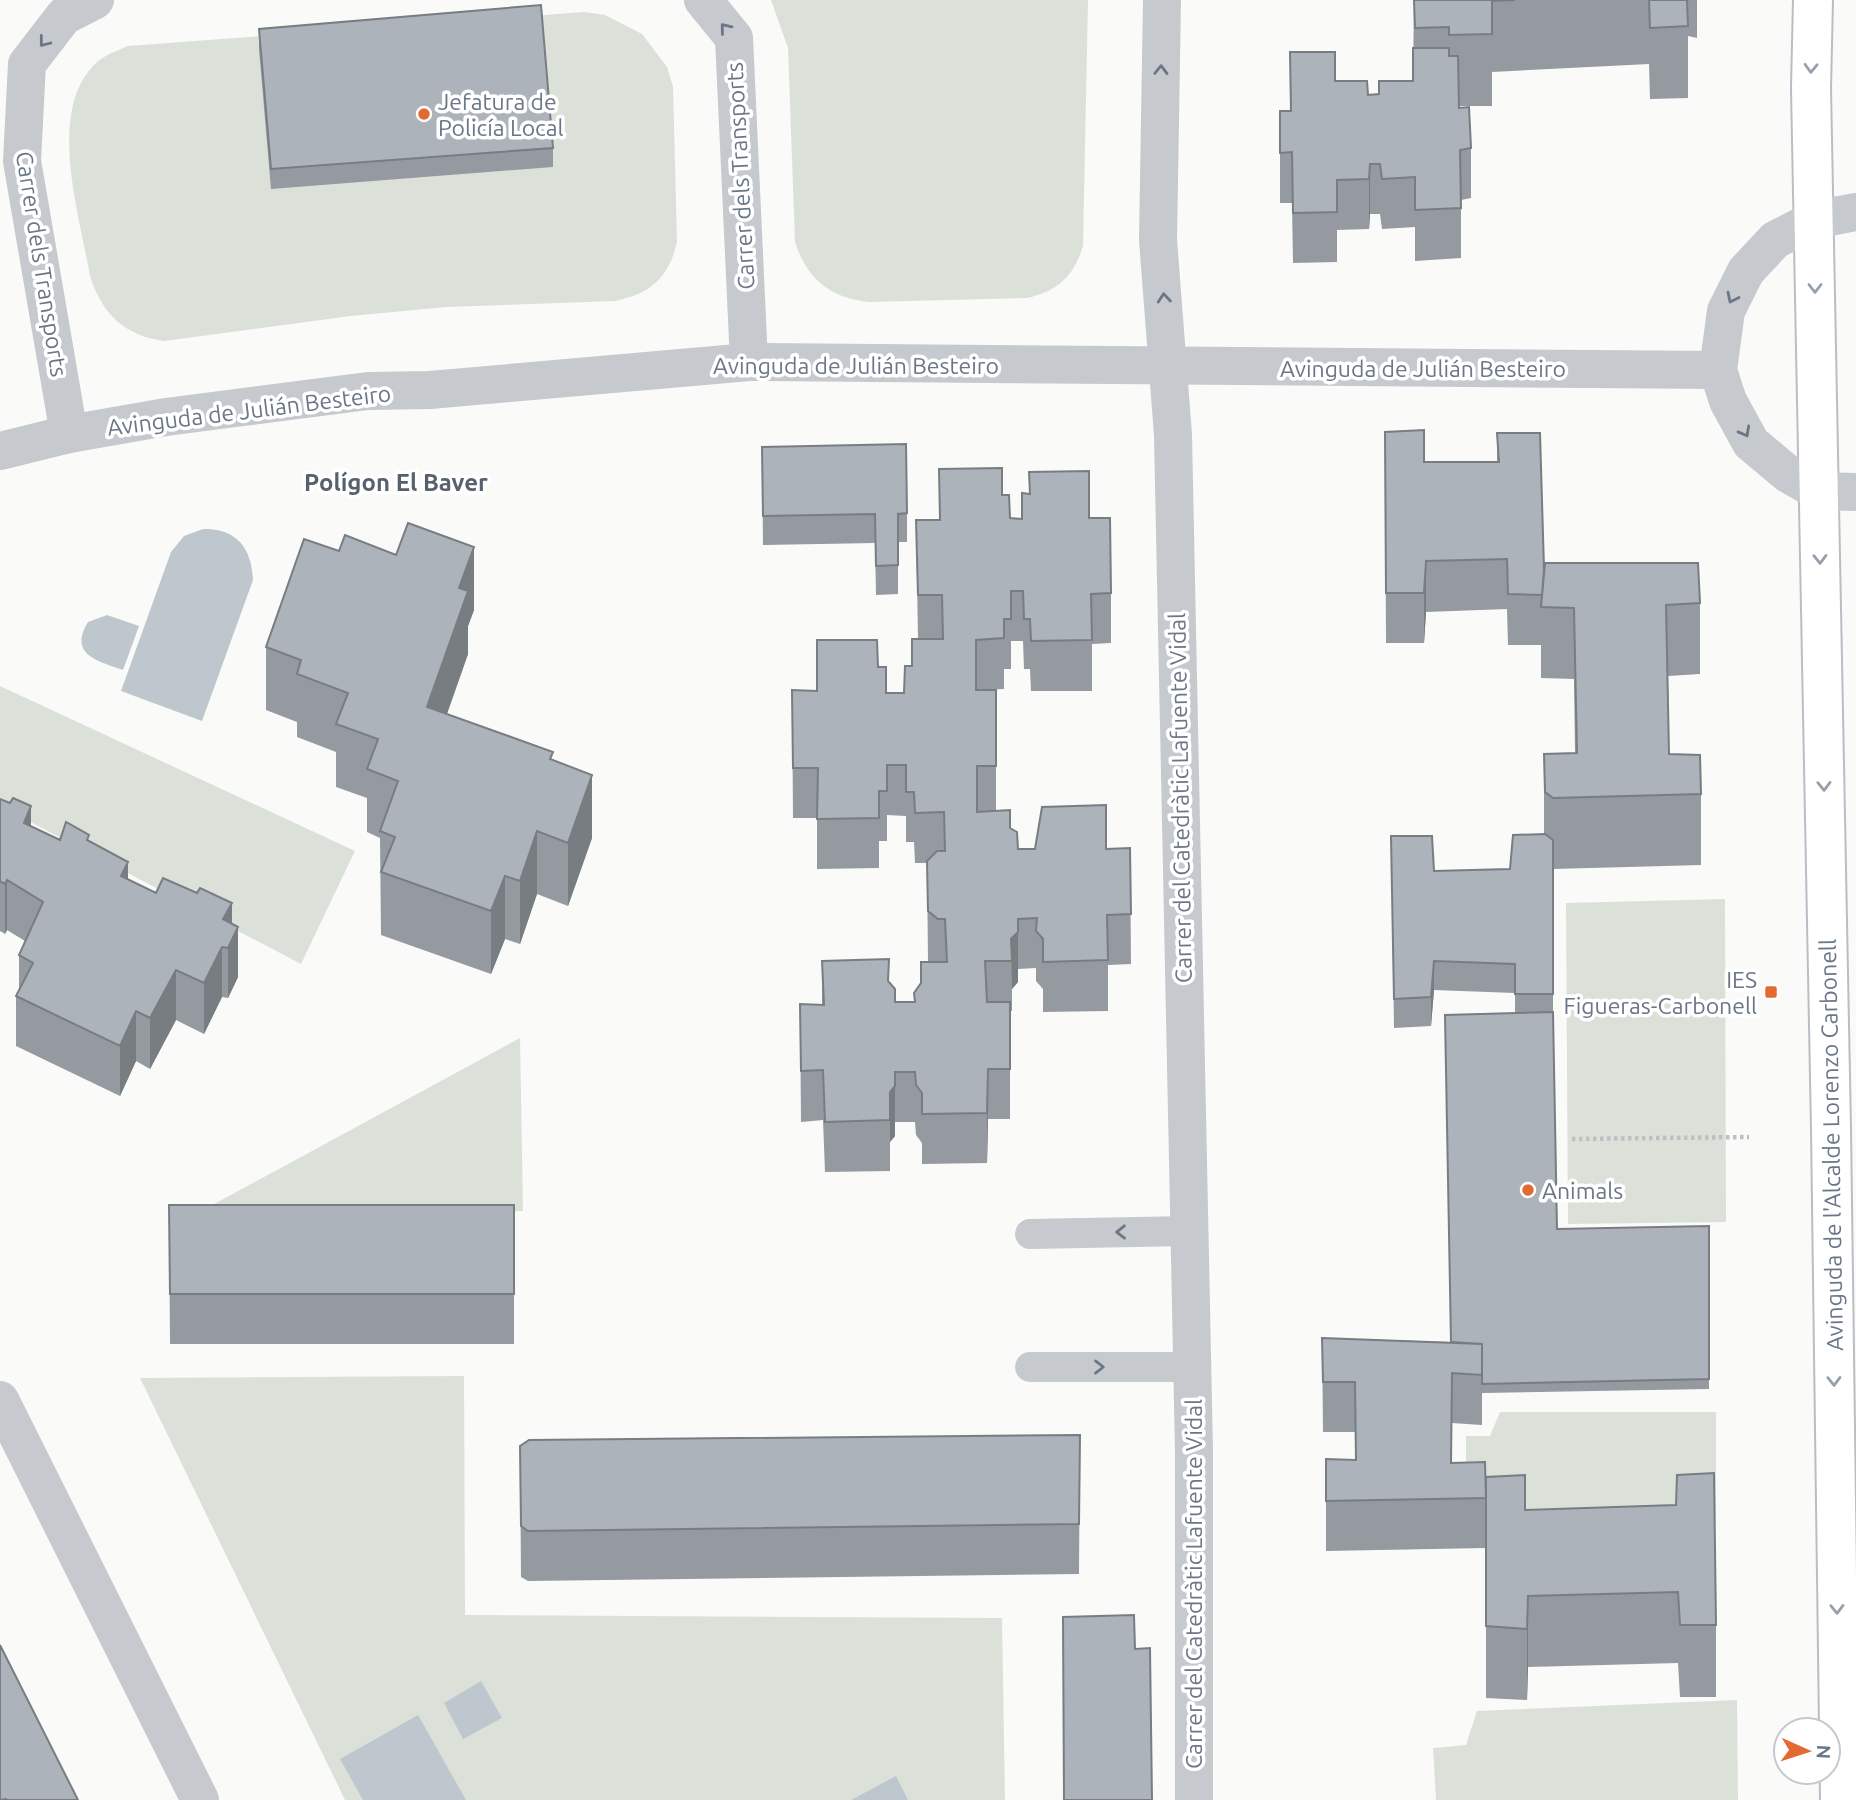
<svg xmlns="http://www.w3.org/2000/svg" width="1856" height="1800" font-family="Ubuntu,sans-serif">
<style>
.green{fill:#dbe1d9}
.water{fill:#bec7cd}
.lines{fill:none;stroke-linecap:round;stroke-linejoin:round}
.secondary-casing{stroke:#babec4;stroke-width:42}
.path{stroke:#bdc0c3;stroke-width:4.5;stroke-dasharray:3.5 3.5;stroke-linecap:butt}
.service{stroke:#c6c9cd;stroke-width:30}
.minor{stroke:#c6c9cd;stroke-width:38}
.tertiary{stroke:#c6c9cd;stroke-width:38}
.secondary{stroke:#fff;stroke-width:38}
.wall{fill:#949aa0}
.shaded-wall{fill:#787d82}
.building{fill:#acb3ba;stroke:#787d82;stroke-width:2}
.oneway{stroke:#697788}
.oneway2{stroke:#96a0ac}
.poi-dot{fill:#e16b31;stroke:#fff;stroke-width:2.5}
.labels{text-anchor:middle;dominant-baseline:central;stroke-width:7;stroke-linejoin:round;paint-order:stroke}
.poi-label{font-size:23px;fill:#697788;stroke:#fff;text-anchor:start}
.street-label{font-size:23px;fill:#697788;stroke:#fff}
.neighbourhood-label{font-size:24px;font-weight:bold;fill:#57616d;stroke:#fff}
</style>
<rect width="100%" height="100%" fill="#fafaf8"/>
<path class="green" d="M771 0H1088L1083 246C1074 276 1058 291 1027 298L869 302C830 298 807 279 795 242L788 48Z
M584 12 605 15 642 34 667 67 673 87 677 241C670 277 650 294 615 301L446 307 351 316 164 341C125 336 102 314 90 276 80 216 46 112 95 64 104 55 117 51 128 46Z
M0 686 355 851 301 964 0 806Z
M1725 899 1726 1222 1568 1224 1566 903Z
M520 1038 523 1211 194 1215Z
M464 1376 465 1615 1002 1618 1005 1800H345L140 1378Z
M1500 1412H1716V1522H1676V1574L1466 1497V1436H1490Z
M1737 1700 1738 1800H1436L1433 1748 1466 1745 1477 1711Z"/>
<path class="water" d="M203 529C236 528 252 548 253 580L202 721 121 691 171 552 184 536Z
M107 615 139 626 123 670C98 661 68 655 88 622Z
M481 1681 502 1718 463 1739 444 1703Z
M418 1715 466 1800H363L340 1759Z
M896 1776 908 1800H851Z"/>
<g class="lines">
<g class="secondary-casing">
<path id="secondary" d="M1813 0 1811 88 1831 1129 1840 1800"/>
</g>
<path class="path" d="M1572 1139 1749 1137"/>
<path class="service" d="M1030 1234 1189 1231
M1030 1367H1192"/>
<path class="minor" d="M703 0 734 38 749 362
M1162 0 1158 240 1173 435 1194 1452V1800
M69 434 22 161 27 64 64 16 95 0
M0 1400 200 1800"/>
<path class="tertiary" d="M1856 212 1814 220 1775 240 1746 271 1726 311 1718 370 1728 401 1751 443 1788 474 1818 491 1856 492
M0 451 69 434 166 417 368 391 430 390 749 362 1718 370"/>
<use href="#secondary" class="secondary"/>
</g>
<path class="wall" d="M1414 0H1697V38L1688 36V98L1650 99 1649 64 1492 72V106H1459L1471 148V198L1461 200V258L1415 261V227L1382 229 1380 214H1370L1369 229 1337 230V262L1293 263 1292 203H1280V111H1290L1335 81 1368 95 1379 94 1413 81Z
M259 29 553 148V167L271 189 259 49Z
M1385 432 1424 462H1497V433L1544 569 1700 603V674L1668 676 1669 754 1701 794V865L1553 869V1012L1557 1229 1709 1226V1389L1482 1393V1425L1452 1423V1463L1486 1496 1525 1510 1676 1505 1716 1625V1697H1680L1678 1663 1528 1667 1527 1700 1486 1698V1548L1326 1551V1459L1356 1460 1355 1432H1323L1322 1338 1451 1342 1515 1013V993L1434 990 1431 1026 1394 1028 1391 836 1434 871 1510 869 1544 834V754L1575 753 1574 679 1541 678V645H1508L1507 609 1426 612 1424 643H1386Z
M762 447 907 513V542H898V594L876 595 875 543 763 545Z
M939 469 1002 495 1010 518H1089L1111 593V643L1092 644V691H1031L1030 669H1024L1023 641H1011V669H1004V689L976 690 996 766V811L1010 828 1018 849 1130 848 1131 964 1108 965V1011L1043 1012V989L1036 981V968L1018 969V982L1012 989V1011H1010V1119H988L987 1163 922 1164V1143L916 1135 915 1122H895V1136L890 1142V1171L825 1172 823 1120 801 1122 800 1004 822 1005V961L889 981 895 1002H914V993L921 983 929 962 928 961 927 863H915L914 842H906V816L887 815V841H879V868L817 869V818H793L792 690 817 691 878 667 886 693H904L912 666 918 639 916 520H939Z
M339 551 396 555 474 610 468 626V654L447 714 553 761 592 838 568 906 537 894 520 944 505 939 491 974 381 935 380 838 367 832V798L336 787V752L297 737V722L266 710V647Z
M0 799 31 826 60 840 89 842 128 879 156 893 232 923 238 977 228 998 222 997 204 1034 176 1020 150 1069 136 1061 120 1096 16 1046V996L19 990V955L25 941 7 930 5 934 0 931Z
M169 1205H514V1344H170Z
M1080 1435 1079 1574 528 1581 521 1577 520 1446Z"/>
<path class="shaded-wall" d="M1370 164V214L1369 229V179Z
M474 547V610L468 626V654L427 770V707L459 588Z
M1426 561V612L1424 643V593Z
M592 775V838L568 906V843Z
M31 806V856L24 823Z
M537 831V894L520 944V881Z
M128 862V912L121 876Z
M505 876V939L491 974V911Z
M7 880V930L5 934V884Z
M232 903V940L238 927V977L228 998V948L223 919Z
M1018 932V982L1012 989 1011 939Z
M222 947V997L204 1034V983Z
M1434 961V990L1431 1026V997Z
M176 970V1020L150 1069V1018Z
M136 1011V1061L120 1096V1046Z
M988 1069V1119L987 1163V1113Z
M895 1086V1136L890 1142V1092Z
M1528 1596V1667L1527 1700V1629Z"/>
<path class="building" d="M1414 0H1515L1492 1V34L1449 35V27L1415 28Z
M1649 0H1687L1688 26 1650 28Z
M541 5 553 148 271 169 259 29Z
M1413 48H1449V56H1458L1459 108 1469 107 1471 148 1460 150 1461 208 1415 210V177L1382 179 1380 164H1370L1369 179 1337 180V212L1293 213 1292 152 1280 153V111H1291L1290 52H1335V81H1367L1368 95 1379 94V81H1413Z
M1424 430V462H1499L1497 433H1540L1544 569 1542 595 1508 594 1507 559 1426 561 1424 593H1386L1385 432Z
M906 444 907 513 898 514V565L876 566 875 514 763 516 762 447Z
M1002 468V495H1009L1010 518 1022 519V493L1030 494 1029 472 1089 471V518H1110L1111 593 1091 594 1092 640 1031 641 1030 619H1024L1023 591H1011V619H1004V638L976 640V690H996V766H977V812L1010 810V828L1017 832 1018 849H1035L1042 807 1106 805V849L1130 848 1131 914 1107 915 1108 960 1043 962V939L1036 931 1037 918 1018 919V932L1011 939 1012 961H985L987 1002H1010V1069H988L987 1113 922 1114V1093L916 1085 915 1072H895V1086L890 1092V1120L825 1122 823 1070 801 1071 800 1004 824 1005 822 961 889 959 888 981 895 989V1002H915L914 993 921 983V962H947L945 919H938L928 911 927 861 937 851H945L944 812 915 813 914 792H906V765H887V791H879V818L817 819 818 768H793L792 690 817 691V640H877L878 667H886V693H904L905 666H912V639H943L942 595H918L916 520H940L939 469Z
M408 523 474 547 459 588 468 591 427 707 553 752 550 759 592 775 568 843 537 831 520 881 505 876 491 911 381 872 395 837 380 831 398 781 367 769 378 739 336 724 348 693 297 674 301 660 266 647 304 539 339 551 345 535 396 555Z
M1545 563H1698L1700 603 1666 605 1669 754 1700 755 1701 794 1553 798 1545 792 1544 754 1577 753 1574 608 1541 607Z
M13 798 31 806 24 823 60 840 66 822 89 835 87 840 128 862 121 876 156 893 163 878 197 893 200 888 232 903 223 919 238 927 228 948 222 947 204 983 176 970 150 1018 136 1011 120 1046 16 996 33 963 19 955 43 902 7 880 5 884 0 881V799L10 803Z
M1545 834 1553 840V994H1515V964L1434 961 1431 997 1394 999 1391 836H1432L1434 871 1510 869 1513 835Z
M1553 1012 1557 1229 1709 1226V1379L1482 1384V1344L1451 1342 1445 1015Z
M169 1205H514V1294H170Z
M1322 1338 1482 1344V1375L1452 1373 1451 1463 1485 1462 1486 1498 1326 1501V1459L1356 1460 1355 1382H1323Z
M1080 1435 1079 1524 528 1531 521 1526 520 1446 529 1440Z
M1714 1473 1716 1625H1680L1678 1592 1528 1596 1527 1629 1486 1626V1477L1525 1475V1510L1676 1505 1677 1475Z
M1134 1615 1135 1649 1150 1648 1152 1800H1064L1063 1617Z
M0 1645 78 1800H7L6 1799 0 1800Z"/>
<defs><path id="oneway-chevron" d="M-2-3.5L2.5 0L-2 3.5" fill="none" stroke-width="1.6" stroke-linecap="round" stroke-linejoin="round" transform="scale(1.75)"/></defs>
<g class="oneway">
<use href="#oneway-chevron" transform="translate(725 28) rotate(-129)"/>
<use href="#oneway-chevron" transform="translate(44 42) rotate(128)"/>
<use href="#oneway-chevron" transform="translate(1161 70) rotate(-89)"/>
<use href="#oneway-chevron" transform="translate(1164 298) rotate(-95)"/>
<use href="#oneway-chevron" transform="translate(1732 298) rotate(116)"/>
<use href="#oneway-chevron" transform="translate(1745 432) rotate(61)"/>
<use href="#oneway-chevron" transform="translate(1121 1232) rotate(179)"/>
<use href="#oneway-chevron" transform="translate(1099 1367)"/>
</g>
<g class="oneway2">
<use href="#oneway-chevron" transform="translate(1811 68) rotate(92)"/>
<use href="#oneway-chevron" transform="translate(1815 288) rotate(90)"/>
<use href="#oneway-chevron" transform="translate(1820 559) rotate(89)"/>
<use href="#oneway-chevron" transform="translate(1824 786) rotate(89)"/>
<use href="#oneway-chevron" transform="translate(1834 1381) rotate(89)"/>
<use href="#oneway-chevron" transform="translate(1837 1609) rotate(89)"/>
</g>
<g class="poi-dot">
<circle cx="424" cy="114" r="7"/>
<rect x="1764" y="985" width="14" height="14" rx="3.5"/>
<circle cx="1528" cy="1190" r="7"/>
</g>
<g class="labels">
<g class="poi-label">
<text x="438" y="101">Jefatura de<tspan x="438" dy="26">Policía Local</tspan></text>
<text x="1757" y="979" text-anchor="end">IES<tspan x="1757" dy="26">Figueras-Carbonell</tspan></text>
<text x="1542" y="1190">Animals</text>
</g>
<g class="street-label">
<text transform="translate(740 176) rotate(-93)">Carrer dels Transports</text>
<text transform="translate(42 264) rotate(81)">Carrer dels Transports</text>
<text x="856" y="365">Avinguda de Julián Besteiro</text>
<text x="1423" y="368">Avinguda de Julián Besteiro</text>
<text transform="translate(249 410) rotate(-7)">Avinguda de Julián Besteiro</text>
<text transform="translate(1180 798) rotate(-91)">Carrer del Catedràtic Lafuente Vidal</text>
<text transform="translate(1831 1145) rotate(-91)">Avinguda de l'Alcalde Lorenzo Carbonell</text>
<text transform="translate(1193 1584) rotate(-90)">Carrer del Catedràtic Lafuente Vidal</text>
</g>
<g class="neighbourhood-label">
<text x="396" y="482">Polígon El Baver</text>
</g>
</g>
<g transform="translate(1807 1751) rotate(93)"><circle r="33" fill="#ffffff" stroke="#c3c9cf" stroke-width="2"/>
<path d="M0-5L12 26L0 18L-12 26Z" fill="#e16b31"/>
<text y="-10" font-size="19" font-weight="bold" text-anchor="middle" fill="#697788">N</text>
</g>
</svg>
